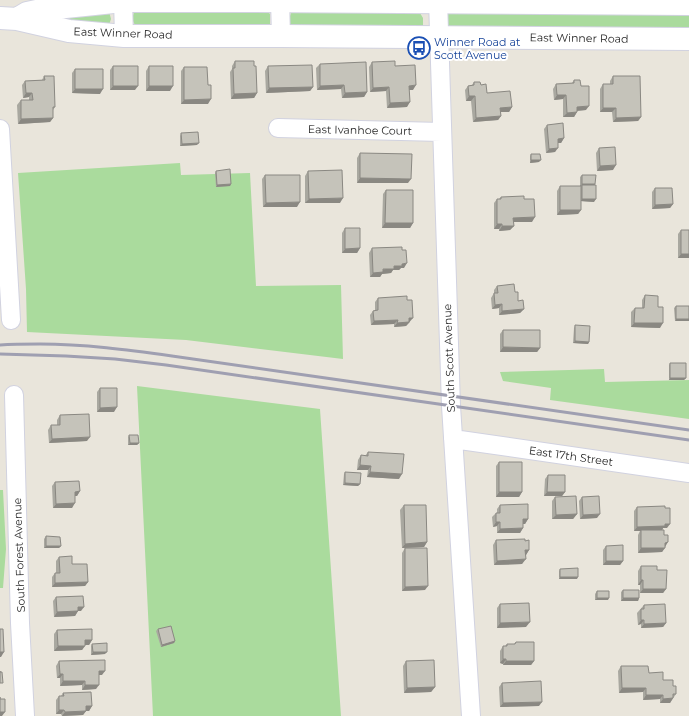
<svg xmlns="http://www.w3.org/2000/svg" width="689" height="716" font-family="Montserrat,sans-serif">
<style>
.green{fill:#aadb9d}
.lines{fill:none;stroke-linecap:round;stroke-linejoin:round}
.minor-casing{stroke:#d1d2e0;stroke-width:20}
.tertiary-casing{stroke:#d1d2e0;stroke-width:24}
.minor{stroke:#fff;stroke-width:18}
.tertiary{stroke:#fff;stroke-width:22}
.rail{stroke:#9f9fb1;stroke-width:3}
.wall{fill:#a9a8a0}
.shaded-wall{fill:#8a8882}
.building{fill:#c5c3ba;stroke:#8a8882}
.labels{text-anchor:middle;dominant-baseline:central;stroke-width:4;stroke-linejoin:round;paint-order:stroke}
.street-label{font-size:11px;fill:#282828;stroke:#fff}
.transit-label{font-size:11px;fill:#164399;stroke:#fff;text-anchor:start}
</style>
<rect width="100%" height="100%" fill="#e9e5db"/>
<path class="green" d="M139 9 267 11 270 14V24L267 28 135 25 132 19 134 12Z
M296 10 420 13 423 18V26L419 29 290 26 289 19 291 13Z
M109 11 111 19 109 25 39 20Z
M448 13H689V32L451 30 446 26 444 19Z
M180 163 181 175 250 173 256 286 341 285 343 359 186 340 27 332 26 289 18 173Z
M604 369 605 382 689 380V419L550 400 551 388 503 381 500 372Z
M137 386 320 409 341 716H153Z
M0 490H3L6 549 3 588H0Z"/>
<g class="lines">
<g class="minor-casing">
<path id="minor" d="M123 0 124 36
M280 0 281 36
M438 0 451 406 471 716
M278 128 442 132
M0 129 11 320
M14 395 20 623 25 716
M453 439 689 473"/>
</g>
<g class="tertiary-casing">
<path id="tertiary" d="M0 18 17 19 69 31 124 36H281L689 39
M17 19 27 13 46 9 123 1H255L689 4"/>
</g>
<use href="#minor" class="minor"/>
<use href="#tertiary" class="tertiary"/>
<path class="rail" d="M0 345C13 344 27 344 40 344 84 344 129 350 172 356L689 430
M0 354 66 356 115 359 166 365 689 440"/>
</g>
<path class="wall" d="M235 61 254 66 257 93 254 98 231 99 230 72 232 69V66Z
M372 62 395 66 413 90H409L407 107 387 108 386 91 370 92 369 67Z
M320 64 367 92 364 97 342 98 341 89 317 90 316 68Z
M113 66 135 90H110V70Z
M149 66 170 91H146V71Z
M268 66 313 87 310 91 266 93 265 71Z
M184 67 208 104H181V71Z
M75 69 100 94 72 93V73Z
M44 76 55 107 53 110V118L50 122 18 124 17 105 21 100H29V97L23 98 22 85 25 81 42 80Z
M613 76 641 117 638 121 613 122 612 112H600V89L603 84H610V81Z
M574 80 581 86 586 110 577 111V112L574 117H563V99L554 100 553 89 556 84 572 83Z
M474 82 481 85 487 93 512 107 509 112H501V116L498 120 473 122 471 101H466L465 90 468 86 472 85Z
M547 125 564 138 561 143H558L555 152 546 153 544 129Z
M181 133 197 145 180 146V136Z
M599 148 613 170 597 171 596 153Z
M360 153 408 183H357V158Z
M531 154 539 162 530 163V156Z
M216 171 231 184 230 186 216 187 215 173Z
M308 171 340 203H305V176Z
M265 175 297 207H263L262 179Z
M582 175 595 185 594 202 581 201V210L578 214 557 215V191L560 186H580V177Z
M655 188 673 204 670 208 652 209V192Z
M386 190 413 223 410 228H382L383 194Z
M501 197 524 199 532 222H513L514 226 510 230 499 231V229H494V203L497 199H499Z
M345 228 360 248 357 253H342V233Z
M681 230H689V258H678V234Z
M372 248 404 268H401L399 270H393L391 273 382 274 380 277H370L369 253Z
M497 286 515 292 518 301 524 309 520 313 499 315V308L492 309 491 298 494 293V290Z
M645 295 658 307 660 328 631 327V312L635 308H642V300Z
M378 298 410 322 406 326 394 327V324L371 325 370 315 373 311 375 310V302Z
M676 306H689L675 321 674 308Z
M575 325 589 342 588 344 573 343 574 328Z
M503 330 540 348 537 352H500V334Z
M670 363 686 378 684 380H669V365Z
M100 388 114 412H97V392Z
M60 415 87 441 49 443 48 430 51 425H57V420Z
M129 435 139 443 137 445H128V437Z
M368 452 399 479 367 477 368 470H357L358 460 361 455 365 456Z
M499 462 522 492 519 497H496V466Z
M345 472 360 484 358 486 343 485 344 474Z
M548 475 565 492 562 496H544L545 479Z
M55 482 80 491 77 496H75L72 508H53L52 486Z
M555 497 577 514 573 519H552V501Z
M582 497 597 518 580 519 579 501Z
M404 505 427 542 424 547 402 548 400 510Z
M500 505 528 519 525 524H523V528L520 533H497V526L493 527 492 517 496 513H497V509Z
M637 507 667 528H663L662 530 664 535 665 547 662 552 638 553V535L640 531H634V511Z
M46 536 61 546 59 548H44V539Z
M496 540 525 541 529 550 526 555H525L522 564 494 565 493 545Z
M606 546 623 561 620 565H603V550Z
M405 548 425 590 402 591V553Z
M59 557 88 582 85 586 52 587V577L55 573H56V561Z
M641 566 657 570 666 589 663 593H640V585H638V571Z
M560 569 577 579H559V571Z
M623 590 639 598 638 601H621V592Z
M597 591 608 600H595V594Z
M56 597 81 611H78L75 616 54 617 53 601Z
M500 604 526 627 497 628V608Z
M644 605 666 623 663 627 641 628V624L638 625 637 613Z
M158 629 175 641 174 643 161 647 156 631Z
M57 630 92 640 89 645H85L82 650 54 651V634Z
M516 642 534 661 531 665H503V664L500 663V651L503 646H505L507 644H514Z
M92 644 105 654 91 655V646Z
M59 661 102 675H99L96 689 82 690V685L60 686V678H57L56 666Z
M406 661 435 687 431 692 404 693 403 666Z
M621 666 649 673 673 686 676 694 670 703H660V699L643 700V692L619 693 618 671Z
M502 683 539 706 500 707 499 687Z
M63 693 92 706 89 711H86L83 715 62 716 61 714H56V700L59 696H61Z"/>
<path class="shaded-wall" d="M344 85 341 89 317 90 320 86Z
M416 85 413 90H406L409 86Z
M113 86H138L135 90H110Z
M149 86H173L170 91H146Z
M313 87 310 91 266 93 269 88Z
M389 87 386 91 370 92 373 88Z
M75 89H103L100 94 72 93Z
M367 92 364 97 342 98 345 93Z
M26 93H32L29 97 23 98Z
M257 93 254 98 231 99 234 94Z
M557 95H566L563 99 554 100Z
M469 96H475L471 101H466Z
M211 99 208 104H181L184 100Z
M410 102 407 107 387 108 390 103Z
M589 106 586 110 574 111 577 107Z
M512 107 509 112H497L500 108Z
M603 108H616L612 112H600Z
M577 112 574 117H563L567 113Z
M501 116 498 120 473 122 476 118Z
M641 117 638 121 613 122 616 118Z
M53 118 50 122 18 124 21 119Z
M564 138 561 143H555L558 139Z
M199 143 197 145 180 146 182 144Z
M558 148 555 152 546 153 549 149Z
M531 160H541L539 162 530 163Z
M616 165 613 170 597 171 600 166Z
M360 178 411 179 408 183H357Z
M231 184 230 186 216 187 217 185Z
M582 184H595L594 186 582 185 581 186H580Z
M343 198 340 203H305L309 199Z
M582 199H596L594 202 580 201Z
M300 202 297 207H263L266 203Z
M673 204 670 208 652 209 655 205Z
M560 210H581L578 214 557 215Z
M535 217 532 222H510L513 218Z
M385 223H413L410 228H382Z
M497 224H502L499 229H494Z
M502 226H514L510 230 499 231Z
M360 248 357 253H342L345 249Z
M681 254H689V258H678Z
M407 263 404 268H401L399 270H393L391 273 382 274 380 277H370L373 273 402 264Z
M502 304 499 308 492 309 495 305Z
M524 309 520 313 499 315 502 311Z
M409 318H413L406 326 394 327 397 323Z
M676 319H689V321H675Z
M398 320 394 324 371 325 374 321Z
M634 323H663L660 328 631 327Z
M575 341 589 342 588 344 573 343Z
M503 347 540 348 537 352H500Z
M670 378H686L684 380H669Z
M117 407 114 412H97L100 408Z
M90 437 87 441 49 443 52 439Z
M130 443H139L137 445H128Z
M360 465 371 466 368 470H357Z
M370 472 402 474 399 479 367 477Z
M345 483 360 484 358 486 343 485Z
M80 491 77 496H72L75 492Z
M499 492H522L519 497H496Z
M547 492H565L562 496H544Z
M75 503 72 508H53L56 504Z
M577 514 573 519H552L556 515Z
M600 514 597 518 580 519 583 515Z
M523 519H528L525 524H520Z
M496 522H500L497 526 493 527Z
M665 524H670L667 528H663L662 531H634L637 527Z
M523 528 520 533H497L500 529Z
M427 542 424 547 402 548 405 544Z
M668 542 665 547H662L665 543Z
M46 546H61L59 548H44Z
M641 548H665L662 552 638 553Z
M525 550H529L526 555H522Z
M526 559 522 564 494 565 497 561Z
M606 561H623L620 565H603Z
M560 577H578L577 579H559Z
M641 580H643L640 585H638Z
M88 582 85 586 52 587 55 583Z
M428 586 425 590 402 591 405 587Z
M643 589H666L663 593H640Z
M597 598H609L608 600H595Z
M623 598H639L638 601H621Z
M78 607H84L81 611H78L75 616 54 617 57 612Z
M641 620H644L641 624 638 625Z
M530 622 526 627 497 628 500 623Z
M666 623 663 627 641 628 644 624Z
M85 640H92L89 645H82Z
M175 641 174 643 161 647 162 645Z
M58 646H85L82 650 54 651Z
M0 652H4L1 657H0Z
M93 652H107L105 654 91 655Z
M503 659H506L503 664 500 663Z
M506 661H534L531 665H503Z
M99 671H105L102 675H96Z
M60 674H63L60 678H57Z
M63 681H85L82 685 60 686Z
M85 685H99L96 689 82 690Z
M435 687 431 692 404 693 407 688Z
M622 688H646L643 692 619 693Z
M646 695H663L660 699 643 700Z
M673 698 670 703H660L663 699Z
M542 702 539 706 500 707 503 703Z
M86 706H92L89 711H82Z
M59 710H64L61 714H56Z
M86 711 83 715 62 716 65 712Z
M0 712H5L2 716H0Z"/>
<path class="building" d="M235 61H254V66H256L257 93 234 94 233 68H235Z
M395 61V66L415 65 416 85 409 86 410 102 390 103 389 87 373 88 372 62Z
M366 62 367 92 345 93 344 85 320 86V64Z
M312 65 313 87 269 88 268 66Z
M113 66H138V86H113Z
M149 66H173V86H149Z
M184 67H207L208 85H211V99L184 100Z
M75 69H103V89H75Z
M44 76H54L55 107H53V118L21 119V100H33L32 93H26L25 81 45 80Z
M613 76H640L641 117 616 118V108H603V84H613Z
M574 80H580L581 86H589V106L577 107V112L567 113 566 95H557L556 84 574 83Z
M474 82H480L481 85 486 84 487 93 510 91 512 107 500 108 501 116 476 118 475 96H469L468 86 474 85Z
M563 123 564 138 558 139V148L549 149 547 125Z
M198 132 199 143 182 144 181 133Z
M615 147 616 165 600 166 599 148Z
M360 153 412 154 411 179 360 178Z
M531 154H540L541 160H531Z
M230 169 231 184 217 185 216 171Z
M342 170 343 198 309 199 308 171Z
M265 175H300V202L266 203Z
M582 175H596L595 184H582Z
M582 185H596V199H582Z
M560 186H581V210H560Z
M655 188H672L673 204 655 205Z
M386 190H413V223H385Z
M524 196V199H534L535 217 513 218 514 226H502V224H497V199H501V197Z
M345 228H360V248L345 249Z
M681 230H689V254H681Z
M402 247V250H406L407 263 402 264V266H394V269H383V272L373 273 372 248Z
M514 284 515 292H518V301L523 300 524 309 502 311V304L495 305 494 293H498L497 286Z
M645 295 658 296V307H663V323H634L635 308H644Z
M407 296V300H412L413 318H409V322L397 323 398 320 374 321 373 311 378 310V298Z
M676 306H689V319H676Z
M575 325 590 326 589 342 575 341Z
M503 330H540V348L503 347Z
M670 363H686V378H670Z
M100 388H117V407L100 408Z
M89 414 90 437 52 439 51 425H60V415Z
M129 435H138L139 443H130Z
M368 452 404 454 402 474 370 472 371 466 360 465 361 455 368 456Z
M499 462H522V492H499Z
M345 472 361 473 360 484 345 483Z
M548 475H565V492H547Z
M79 481 80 491 75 492V503L56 504 55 482Z
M576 496 577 514 556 515 555 497Z
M599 496 600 514 583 515 582 497Z
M528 504V519H523V528L500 529V522H496V513H500V505Z
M404 505H426L427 542 405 544Z
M665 506V508H670V524H665V526L637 527V507Z
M641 530H664V535H668V542L665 543V548H641Z
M46 536 60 537 61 546H46Z
M525 539V541L529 540V550H525L526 559 497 561 496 540Z
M623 545V561H606V546Z
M405 548H427L428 586 405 587Z
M72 556V564H87L88 582 55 583V573H60L59 557Z
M641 566H657V570H667L666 589H643V580H641Z
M578 568V577H560V569Z
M623 590H639V598H623Z
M597 591H609V598H597Z
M83 596 84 607H78V611L57 612 56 597Z
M529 603 530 622 500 623V604Z
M665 604 666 623 644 624V620H641V609H644V605Z
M171 626 175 641 162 645 158 629Z
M0 629H3L4 652H0Z
M92 629V640H85V646H58L57 630Z
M516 642H534V661H506V659H503V646H507V644H515Z
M107 643V652H93L92 644Z
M105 660V671H99V685H85V681H63V674H60L59 661Z
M434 660 435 687 407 688 406 661Z
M621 666H648L649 673 663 672V680H673V686H676V694H673V698L663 699V695H646V688H622Z
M0 671V672H2L3 683H0Z
M541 681 542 702 503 703 502 683Z
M91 692 92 706H86V711L65 712 64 710H59V696H64L63 693Z
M0 697V699H5V712H0V714Z"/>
<defs>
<g id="bus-ring" transform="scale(1.15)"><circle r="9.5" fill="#fff" stroke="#1a4fb4" stroke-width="1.5"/><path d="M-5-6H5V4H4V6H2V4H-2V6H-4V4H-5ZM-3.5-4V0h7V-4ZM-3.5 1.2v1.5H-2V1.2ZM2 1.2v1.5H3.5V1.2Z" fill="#1a4fb4"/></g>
</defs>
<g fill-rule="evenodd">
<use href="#bus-ring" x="419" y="48"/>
</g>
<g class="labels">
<g class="street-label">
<text transform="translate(123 33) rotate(2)">East Winner Road</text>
<text transform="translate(579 38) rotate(1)">East Winner Road</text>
<text transform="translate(360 130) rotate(1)">East Ivanhoe Court</text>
<text transform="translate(449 358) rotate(-92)">South Scott Avenue</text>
<text transform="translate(571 456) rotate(8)">East 17th Street</text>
<text transform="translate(19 555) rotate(-92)">South Forest Avenue</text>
</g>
<g class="transit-label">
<text x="434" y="42">Winner Road at<tspan x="434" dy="13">Scott Avenue</tspan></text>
</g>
</g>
</svg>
